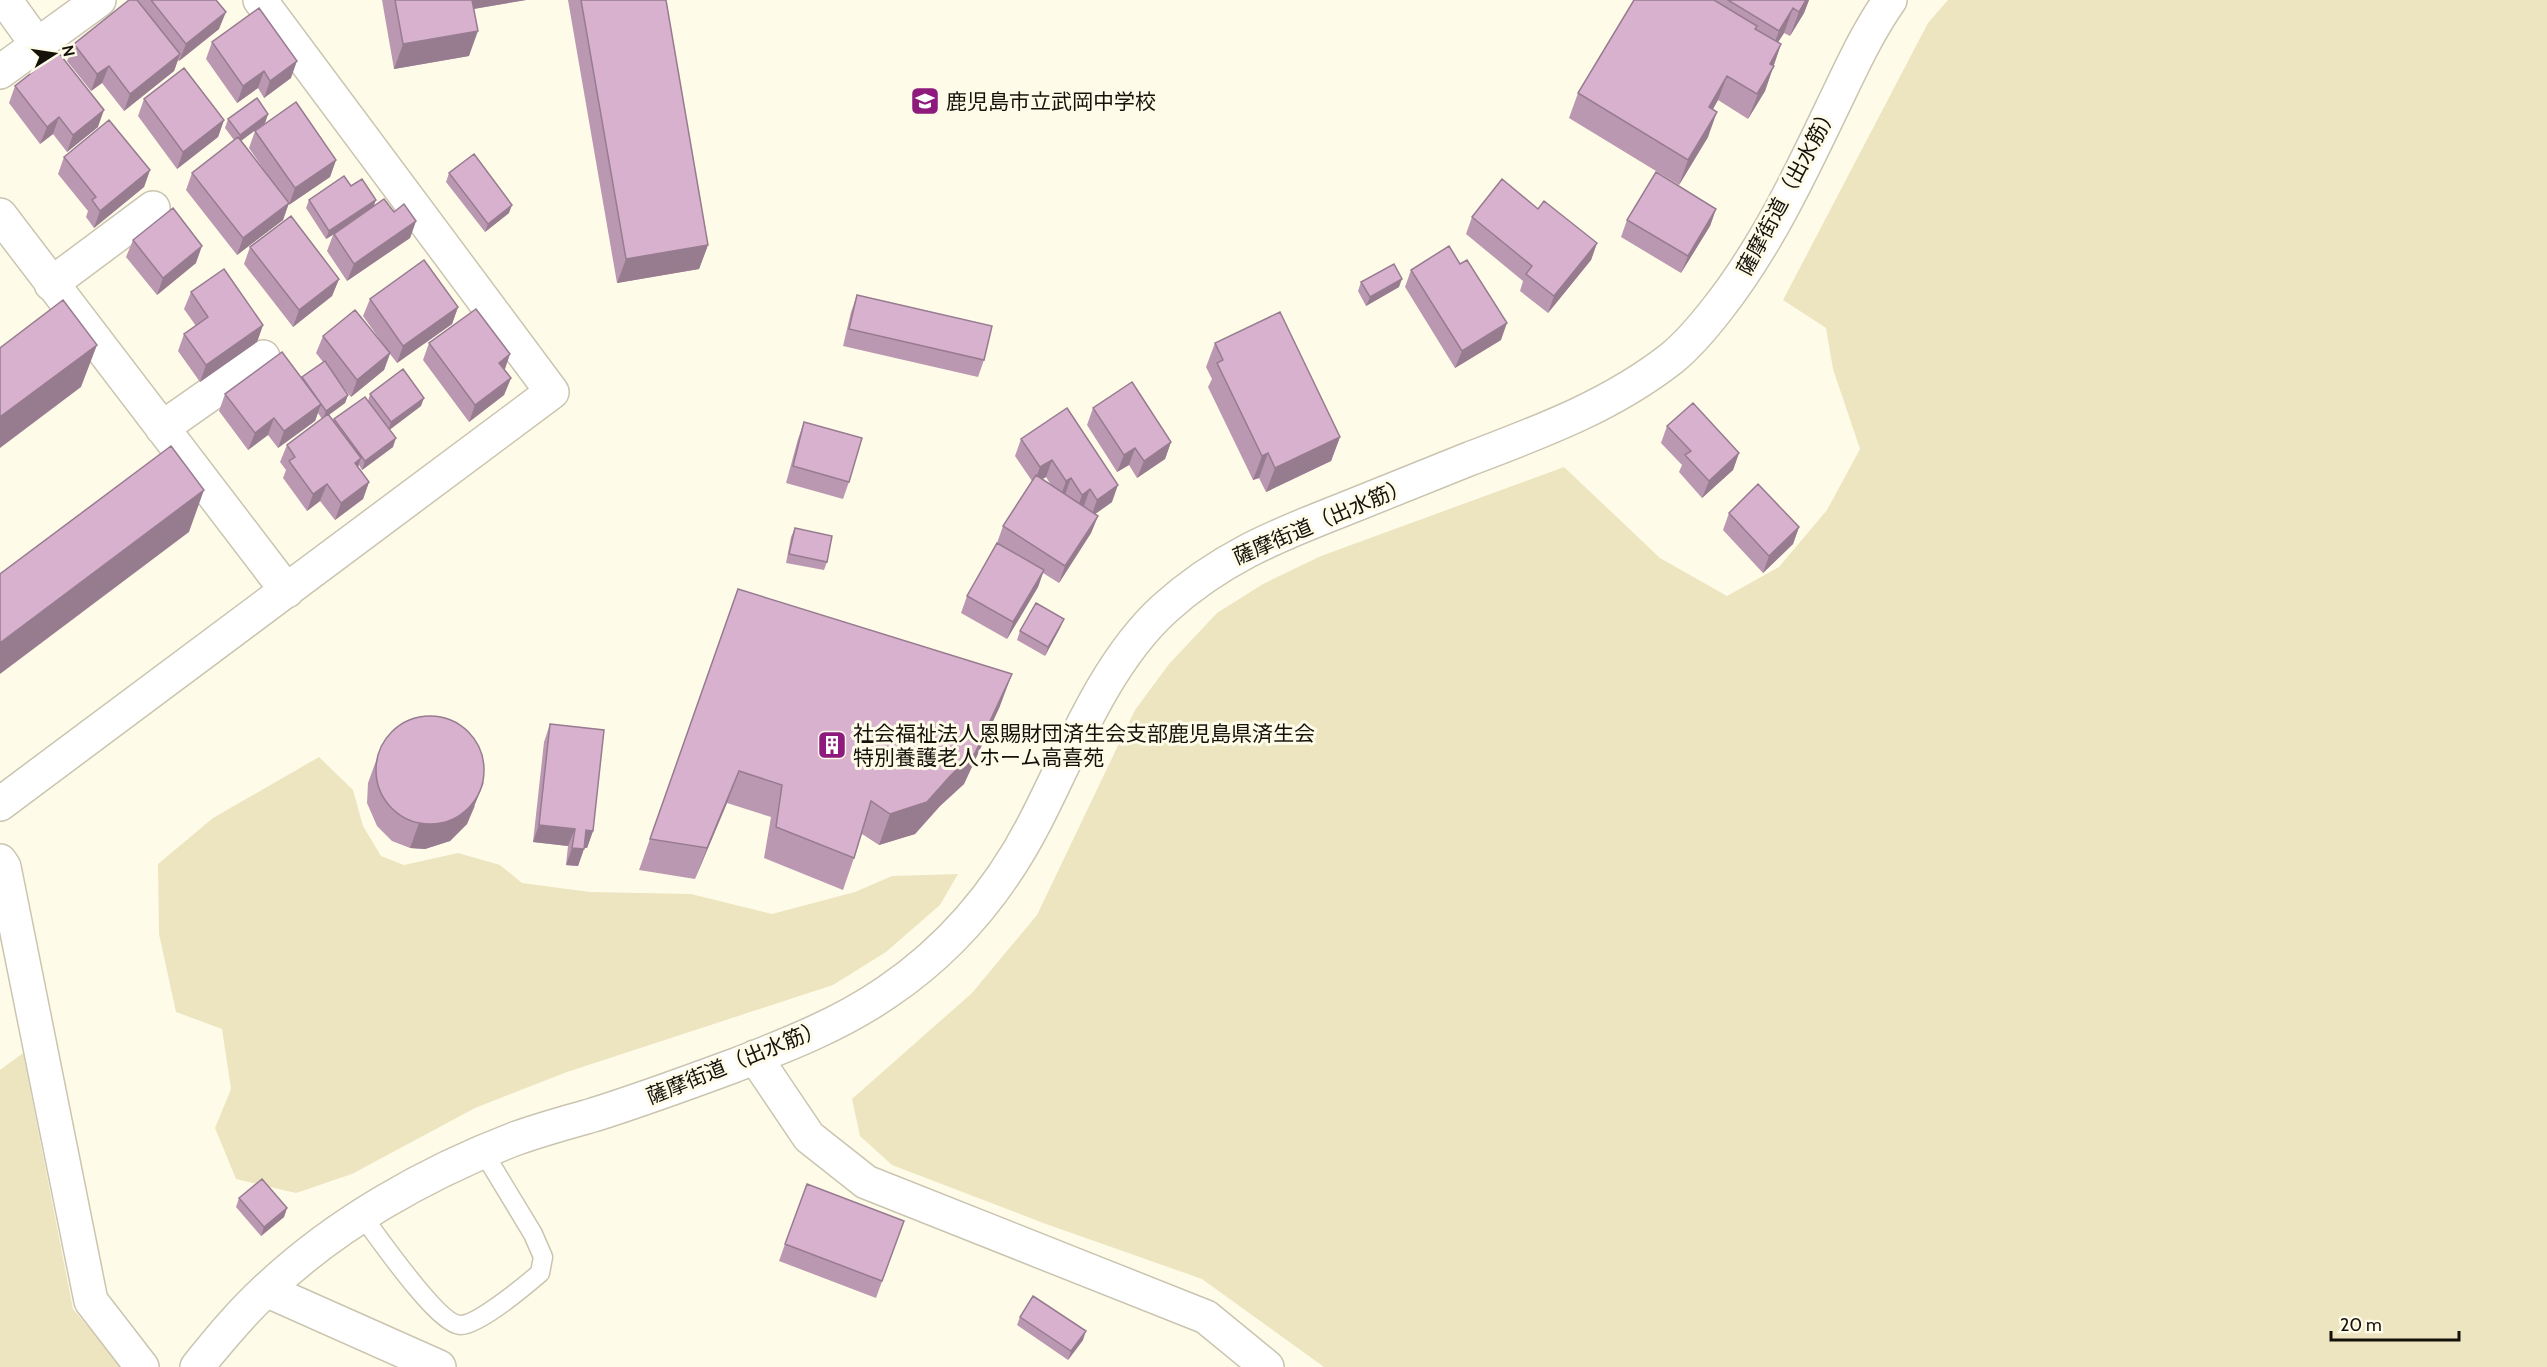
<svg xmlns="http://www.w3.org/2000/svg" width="2547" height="1367" font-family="Cabin,'Noto Sans JP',sans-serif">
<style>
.green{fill:#ede5c0}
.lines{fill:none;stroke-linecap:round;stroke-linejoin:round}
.lane-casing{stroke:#cac5b0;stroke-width:21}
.street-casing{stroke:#cac5b0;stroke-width:36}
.secondary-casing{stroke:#cac5b0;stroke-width:36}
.lane{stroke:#fff;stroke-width:18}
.street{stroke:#fff;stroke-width:33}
.secondary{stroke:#fff;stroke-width:33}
.wall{fill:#ba98b1;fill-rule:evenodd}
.shaded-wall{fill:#977c90}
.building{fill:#d8b1ce;stroke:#977c90;stroke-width:1.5}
.labels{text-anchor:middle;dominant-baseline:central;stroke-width:6;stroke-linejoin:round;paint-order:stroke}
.poi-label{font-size:21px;fill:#14120a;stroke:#fffbe9;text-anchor:start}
.street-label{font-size:21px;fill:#14120a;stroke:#fffbe9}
</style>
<rect width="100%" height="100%" fill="#fffbe9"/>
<path class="green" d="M1948 0H2547V1367H1324L1202 1279 1046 1224 892 1165 860 1136 852 1099 972 993 1037 915 1135 710 1169 664 1217 613 1263 584 1321 556 1564 467 1660 558 1727 596 1779 567 1827 510 1860 449 1833 369 1826 328 1783 300 1928 23Z
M319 757 353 790 363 826 381 856 404 865 458 853 500 865 522 883 590 892 691 894 772 914 855 892 892 876 958 874 940 905 886 952 833 985 567 1072 475 1108 352 1174 296 1193 236 1179 215 1128 231 1089 222 1029 176 1012 159 934 158 864 213 818Z
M23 1053 73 1309 118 1361 119 1367H0V1070Z"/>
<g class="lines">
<g class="lane-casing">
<path id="lane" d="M363 1217C378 1237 438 1324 460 1325 477 1326 526 1285 540 1273L543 1257 533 1234 484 1153"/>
</g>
<g class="street-casing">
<path id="street" d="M5 0 36 43
M0 72 99 0
M0 215 287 591
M51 284 153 208
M162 428 263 357
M0 804 552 392 260 0
M0 861 4 867 91 1301 142 1367
M266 1290 439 1367"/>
</g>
<g class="secondary-casing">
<path id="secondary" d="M755 1057 809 1137 866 1182 1206 1317 1267 1367
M197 1367C218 1341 240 1314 265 1291 335 1224 427 1172 517 1138 542 1129 568 1122 593 1115 641 1100 687 1083 733 1066 787 1045 839 1025 887 992 952 948 999 892 1035 822 1071 752 1105 663 1164 609 1219 559 1273 537 1342 510 1384 493 1426 476 1469 459 1540 432 1611 406 1672 358 1689 344 1704 326 1718 308 1765 248 1798 179 1831 110 1849 73 1866 34 1890 0"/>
</g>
<use href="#lane" class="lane"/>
<use href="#street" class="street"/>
<use href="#secondary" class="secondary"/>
</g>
<path class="wall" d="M138 0H216L219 29 179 61 178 60 174 71 124 111 102 83 91 91 67 61 74 44Z
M382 0H526L474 9 469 56 394 69Z
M568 0H666L708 245 699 269 617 283Z
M1634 0H1809L1804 13 1790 36 1784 33 1778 42 1781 44 1765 91 1748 119 1718 100 1713 109 1708 137 1679 185 1569 118 1578 93Z
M212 42 291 78 264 98 258 88 237 103 206 59Z
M15 86 98 127 67 152 53 134 40 144 9 103Z
M144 99 224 120 218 137 177 169 138 116Z
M268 114 265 123 241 140 266 173 249 148 255 131 336 160 330 177 288 205 283 220 237 255 186 190 192 173 234 140 225 128 228 119Z
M64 157 150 170 144 187 94 228 86 217 88 211 58 174Z
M449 173 509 213 485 232 446 182Z
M351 186 374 206 394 212 416 221 410 238 347 281 327 251 333 235 326 239 306 208 309 200Z
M1538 209 1597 243 1591 260 1548 313 1520 291 1523 281 1466 234 1472 217Z
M1716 209 1710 226 1681 273 1621 237 1627 220Z
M133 240 196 263 157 295 126 257Z
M250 247 339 279 332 296 293 327 244 264Z
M1411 270 1501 340 1455 368 1405 287Z
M1361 282 1399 287 1366 306 1358 291Z
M191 292 263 325 257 342 200 382 178 351 184 334 196 326 184 309Z
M857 295 984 360 978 377 843 346 851 312Z
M370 299 458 307 452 324 397 363 390 354 384 370 351 397 340 383 348 395 345 403 329 415 333 421 334 419 368 401 370 394 421 406 389 430 393 447 362 470 359 465 358 467 369 482 363 499 335 520 320 501 307 511 283 478 286 470 280 462 287 445 322 419 318 413 315 421 278 448 268 435 248 450 219 411 225 394 302 378 323 362 316 353 323 336 388 351 363 316Z
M429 343 510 354 504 370 511 378 504 395 469 422 423 360Z
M1215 343 1340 437 1331 461 1266 492 1259 478 1253 480 1208 387 1212 379 1206 367Z
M1093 408 1171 442 1165 459 1137 478 1129 465 1117 472 1087 425Z
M804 422 849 482 843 499 786 483 798 439Z
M1667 426 1739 453 1733 470 1702 498 1679 472 1682 465 1661 443Z
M1021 439 1112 502 1095 514 1098 516 1091 533 1059 583 1043 573 1038 587 1007 639 961 613 967 596 997 543 1003 526 1032 481 1015 456ZM1046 477 1051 485 1042 479Z
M1729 513 1799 527 1793 544 1763 573 1723 530Z
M795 528 827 562 824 570 786 563 791 537Z
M738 589 1000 706 964 784 940 806 915 834 879 845 862 834 854 858 843 890 764 858 771 817 727 803 695 879 639 870Z
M1064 619 1060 628 1045 656 1017 640 1020 631Z
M550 724 593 831 587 848H584L578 866 566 865 568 846 533 842 544 742Z
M377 758 475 806 467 824 450 841 425 849 410 848 392 841 377 826 367 803 368 783Z
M239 1198 287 1208 284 1217 261 1236 236 1207Z
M904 1221 876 1298 779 1261 785 1244Z
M1020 1317 1083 1340 1068 1360 1017 1325Z"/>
<path class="shaded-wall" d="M465 0H526L461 11Z
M1806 0H1809L1804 13 1790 36 1799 12Z
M1793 8 1784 33 1770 55 1779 31Z
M226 12 219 29 179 61 186 44Z
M478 31 469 56 394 69 403 44Z
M1781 44 1765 91 1748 119 1770 64Z
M180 54 174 71 124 111 130 94Z
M297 61 291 78 264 98 270 81Z
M109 66 102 83 91 91 97 74Z
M264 71 258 88 237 103 243 86Z
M1727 76 1718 100 1700 132 1709 107Z
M104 110 98 127 67 152 73 135Z
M1717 112 1708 137 1679 185 1688 160Z
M268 114 265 123 237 144 240 135Z
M59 117 53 134 40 144 47 127Z
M224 120 218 137 177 169 183 152Z
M336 160 330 177 289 205 295 188Z
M150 170 144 187 94 228 100 211Z
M376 200 373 208 326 239 329 231Z
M289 203 283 220 237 255 243 238Z
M512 205 509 213 485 232 488 224Z
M1716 209 1710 226 1681 273 1688 256Z
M416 221 410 238 347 281 354 264Z
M1597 243 1591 260 1548 313 1554 296Z
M708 245 699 269 617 283 626 259Z
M202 246 196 263 157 295 163 278Z
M339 279 332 296 293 327 299 310Z
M1402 279 1399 287 1366 306 1370 297Z
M458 307 452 324 397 363 403 346Z
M1507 323 1501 340 1455 368 1462 351Z
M263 325 257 342 200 382 206 365Z
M97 345 81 387 0 448V417Z
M390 353 384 370 351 397 357 380Z
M510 354 504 372 499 363Z
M511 378 504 395 469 422 475 405Z
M348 395 345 403 323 419 326 411Z
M424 398 421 406 388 431 391 422Z
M321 404 315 421 278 448 284 431Z
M274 418 268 435 248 450 255 433Z
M1340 437 1331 461 1266 492 1275 468Z
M396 438 393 447 362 470 365 461Z
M1171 442 1165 459 1137 478 1144 461Z
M1135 448 1129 465 1117 472 1124 455Z
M1268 453 1259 478 1253 480 1262 456Z
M1739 453 1733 470 1702 498 1709 481Z
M361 458 355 475V463Z
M1052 460 1046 477 1034 484 1040 467Z
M1071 478 1065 495 1060 498 1066 481Z
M369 482 363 499 335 520 341 503Z
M327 484 320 501 307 511 313 494Z
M1118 485 1112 502 1091 517 1097 500Z
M1090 489 1084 506 1076 512 1082 495Z
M204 490 189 532 0 674V643Z
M1098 516 1091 533 1059 583 1065 566Z
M1799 527 1793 544 1763 573 1769 556Z
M1044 570 1038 587 1007 639 1013 622Z
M1064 619 1060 628 1045 656 1048 647Z
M1012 674 1000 706 964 784 940 806 915 834 879 845 890 814Z
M739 771 727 803 695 879 707 848Z
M484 782 467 824 450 841 425 849 410 848 419 823Z
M539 825 575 829 568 846 533 842Z
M586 830 593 831 587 848 579 847Z
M572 848 584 849 578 866 566 865Z
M287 1208 284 1217 261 1236 264 1227Z
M1086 1331 1083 1340 1068 1360 1071 1351Z"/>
<path class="building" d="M129 0H137L180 54 130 94 109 66 97 74 74 44Z
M151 0H216L226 12 186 44Z
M395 0H472L478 31 403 44Z
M581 0H666L708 245 626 259Z
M1634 0H1714L1757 26 1755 29 1781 44 1770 64 1774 66 1757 94 1727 76 1709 107 1717 112 1688 160 1578 93Z
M1728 0H1806L1799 12 1793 8 1779 31Z
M259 8 297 61 270 81 264 71 243 86 212 42Z
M58 52 104 110 73 135 59 117 47 127 15 86Z
M184 68 224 120 183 152 144 99Z
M257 98 268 114 240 135 228 119Z
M296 102 336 160 295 188 255 131Z
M109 120 150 170 100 211 92 200 96 197 64 157Z
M238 137 289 203 243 238 192 173Z
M474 154 512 205 488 224 449 173Z
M1656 172 1716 209 1688 256 1627 220Z
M344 176 351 186 362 179 376 200 329 231 309 200Z
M1502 179 1538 209 1544 201 1597 243 1554 296 1526 274 1532 266 1472 217Z
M384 199 394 212 404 204 416 221 354 264 334 234Z
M173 208 202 246 163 278 133 240Z
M291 216 339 279 299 310 250 247Z
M1449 246 1460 264 1467 260 1507 323 1462 351 1411 270Z
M424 260 458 307 403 346 370 299Z
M1394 264 1402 279 1370 297 1361 282Z
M224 269 263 325 206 365 184 334 208 317 191 292Z
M857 295 992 326 984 360 849 329Z
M63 300 97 345 0 417V348Z
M476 309 510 354 499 363 511 378 475 405 429 343Z
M355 310 390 353 357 380 323 336Z
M1280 312 1340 437 1275 468 1268 453 1262 456 1217 363 1223 360 1215 343Z
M282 352 321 404 284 431 274 418 255 433 225 394Z
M325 361 348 395 326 411 302 377Z
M403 369 424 398 391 422 370 394Z
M1132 382 1171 442 1144 461 1135 448 1124 455 1093 408Z
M365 397 396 438 365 461 334 419Z
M1693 403 1739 453 1709 481 1685 455 1691 451 1667 426Z
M1067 408 1118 485 1097 500 1090 489 1082 495 1071 478 1066 481 1052 460 1040 467 1021 439Z
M328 414 361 458 355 463 369 482 341 503 327 484 313 494 289 461 295 457 287 445Z
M804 422 862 438 849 482 793 466Z
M171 446 204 490 0 643V574Z
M1036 475 1098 516 1065 566 1003 526Z
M1758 484 1799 527 1769 556 1729 513Z
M795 528 832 536 827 562 789 554Z
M997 543 1044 570 1013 622 967 596Z
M738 589 1012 674 975 753 951 775 927 802 890 814 871 801 854 858 776 827 782 785 739 771 707 848 650 839Z
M1036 603 1064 619 1048 647 1020 631Z
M376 770a54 54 0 1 1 108 0a54 54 0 1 1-108 0Z
M550 724 604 730 593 831 586 830 584 849 572 848 575 829 539 825Z
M262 1179 287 1208 264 1227 239 1198Z
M807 1184 904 1221 882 1281 785 1244Z
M1033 1296 1086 1331 1071 1351 1020 1317Z"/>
<defs>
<g id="school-square" transform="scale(1.5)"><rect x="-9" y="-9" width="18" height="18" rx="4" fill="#8d1a7c" stroke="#fffbe9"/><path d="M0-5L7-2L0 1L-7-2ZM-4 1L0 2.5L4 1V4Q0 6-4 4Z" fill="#fff"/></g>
<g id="building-square" transform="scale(1.5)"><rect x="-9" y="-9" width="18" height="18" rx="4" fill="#8d1a7c" stroke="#fffbe9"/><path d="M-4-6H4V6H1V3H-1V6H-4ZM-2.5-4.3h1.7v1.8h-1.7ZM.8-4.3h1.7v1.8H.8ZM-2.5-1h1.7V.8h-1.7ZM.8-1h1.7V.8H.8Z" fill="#fff"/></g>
</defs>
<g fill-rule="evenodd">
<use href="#school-square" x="925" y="101"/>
<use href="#building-square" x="832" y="745"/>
</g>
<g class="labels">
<g class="poi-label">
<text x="946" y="101">鹿児島市立武岡中学校</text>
<text x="853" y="733">社会福祉法人恩賜財団済生会支部鹿児島県済生会<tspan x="853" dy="24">特別養護老人ホーム高喜苑</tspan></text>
</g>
<g class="street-label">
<text transform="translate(1787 190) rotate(-62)">薩摩街道（出水筋）</text>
<text transform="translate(1321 521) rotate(-23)">薩摩街道（出水筋）</text>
<text transform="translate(735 1062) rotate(-22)">薩摩街道（出水筋）</text>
</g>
</g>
<g transform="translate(54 54) rotate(78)" stroke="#fffbe9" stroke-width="4.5" paint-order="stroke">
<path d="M0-4.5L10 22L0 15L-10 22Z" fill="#14120a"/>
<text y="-9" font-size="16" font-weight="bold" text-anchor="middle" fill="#14120a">N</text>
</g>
<path d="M2331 1331v9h128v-9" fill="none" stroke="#14120a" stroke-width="3"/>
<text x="2340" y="1331" font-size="18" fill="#14120a" stroke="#fffbe9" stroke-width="4.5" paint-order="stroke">20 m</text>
</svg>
